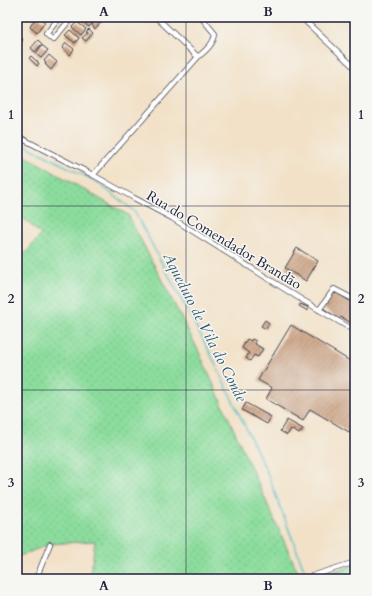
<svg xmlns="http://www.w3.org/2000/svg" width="372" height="596" font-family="Cardo,serif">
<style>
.green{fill:url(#green-dots);stroke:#57806c}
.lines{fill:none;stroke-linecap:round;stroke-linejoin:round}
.stream{stroke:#4ebbc9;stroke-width:1.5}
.building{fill:url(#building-hatch)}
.street-casing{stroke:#413f50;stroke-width:6}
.street{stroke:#fff;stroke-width:4.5}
.grid{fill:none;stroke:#22223b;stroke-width:1;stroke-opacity:0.55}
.labels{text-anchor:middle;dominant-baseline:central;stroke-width:3;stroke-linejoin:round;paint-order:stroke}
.street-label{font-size:14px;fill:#22223b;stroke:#f6f6f2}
.water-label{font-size:15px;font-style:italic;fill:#31586d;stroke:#f6f6f2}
.neatline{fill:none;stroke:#22223b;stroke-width:1.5}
.grid-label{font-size:13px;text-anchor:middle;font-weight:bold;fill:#22223b}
</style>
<defs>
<pattern id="green-dots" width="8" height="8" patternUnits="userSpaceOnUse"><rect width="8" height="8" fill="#8cdd9d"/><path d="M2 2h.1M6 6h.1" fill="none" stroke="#78bd88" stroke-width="1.8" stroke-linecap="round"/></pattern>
<pattern id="building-hatch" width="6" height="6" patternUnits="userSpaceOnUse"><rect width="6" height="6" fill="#c89b7a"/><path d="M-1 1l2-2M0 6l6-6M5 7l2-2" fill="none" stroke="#a27e65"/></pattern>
</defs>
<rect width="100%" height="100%" fill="#f6f6f2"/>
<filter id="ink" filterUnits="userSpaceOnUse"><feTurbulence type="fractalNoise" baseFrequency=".025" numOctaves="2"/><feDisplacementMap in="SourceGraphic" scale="8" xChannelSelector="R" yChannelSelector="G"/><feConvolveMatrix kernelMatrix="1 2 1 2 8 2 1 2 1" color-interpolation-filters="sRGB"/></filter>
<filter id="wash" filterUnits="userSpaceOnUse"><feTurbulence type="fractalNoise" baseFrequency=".012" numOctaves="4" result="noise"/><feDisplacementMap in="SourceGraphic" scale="16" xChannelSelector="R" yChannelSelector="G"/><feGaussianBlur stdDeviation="0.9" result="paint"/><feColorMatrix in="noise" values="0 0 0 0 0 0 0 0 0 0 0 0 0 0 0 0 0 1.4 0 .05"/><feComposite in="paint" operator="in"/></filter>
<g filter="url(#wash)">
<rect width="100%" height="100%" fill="#f2e1c7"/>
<path class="green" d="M17 151 128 215 198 350 301 579H90L95 541 50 544 17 557V263L41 235 17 212Z
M355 565V579H337L334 571Z"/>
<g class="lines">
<path class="stream" d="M17 141 97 182 134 211 208 349 266 470 307 577"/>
</g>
<g id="blocks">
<path class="building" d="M36 17H39L45 22 37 33 30 27Z
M80 17H90L94 21 89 27 79 19Z
M97 17H106L95 29 92 25Z
M77 22 86 29 81 35 72 27Z
M89 29 93 33 86 41 82 38 88 33 86 32Z
M70 30 79 38 75 43 65 35Z
M17 35 23 40 17 46Z
M38 40 42 44 35 52 31 48Z
M66 43 74 49 70 55 62 48Z
M41 46H43L48 50 41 58 36 54Z
M49 55 57 62 51 70 45 64 46 63 44 61Z
M31 56 39 63 37 66 29 58Z
M297 248 318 261 306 281 285 268Z
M337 293 355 304V328L352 326 353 324 341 317 339 319 323 308 331 295Z
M300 304 308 307V311L299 306Z
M265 320 269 323 266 329 261 326Z
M291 325 355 364V421L349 432 310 409 303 421 266 399 272 388 258 380Z
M247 339 251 341 252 339 256 341 255 344 263 349 258 357 254 355 250 361 246 358 249 353 242 348Z
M246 403 271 417 267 424 242 410Z
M287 420 303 429 299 434 291 429 287 435 280 431Z"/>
</g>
</g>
<g filter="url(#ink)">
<use href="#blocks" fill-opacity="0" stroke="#413f50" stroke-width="1"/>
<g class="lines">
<g class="street-casing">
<path id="street" d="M60 17 46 34 53 40 72 17
M64 17 69 21
M301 17 355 68
M198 57C205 51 214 44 215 34L201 17
M17 136 93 175 134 198 172 218 299 298 355 331
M93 175 198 57 156 17
M319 310 334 289 355 300
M36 579 50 544
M303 579 355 562"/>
</g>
<use href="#street" class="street"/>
</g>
</g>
<path class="grid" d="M186 17V579M17 206H355M17 390H355"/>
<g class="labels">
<g class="street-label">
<text transform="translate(224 240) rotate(31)">Rua do Comendador Brandão</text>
</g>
<g class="water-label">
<text transform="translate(205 327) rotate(63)">Aqueduto de Vila do Conde</text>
</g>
</g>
<rect width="372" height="596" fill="none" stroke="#f6f6f2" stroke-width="44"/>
<rect x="22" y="22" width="328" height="552" class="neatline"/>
<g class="grid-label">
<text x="104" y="16">A</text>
<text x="268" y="16">B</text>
<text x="11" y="119">1</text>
<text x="361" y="119">1</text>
<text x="11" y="303">2</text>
<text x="361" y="303">2</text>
<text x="11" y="487">3</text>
<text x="361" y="487">3</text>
<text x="104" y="590">A</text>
<text x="268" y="590">B</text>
</g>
</svg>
